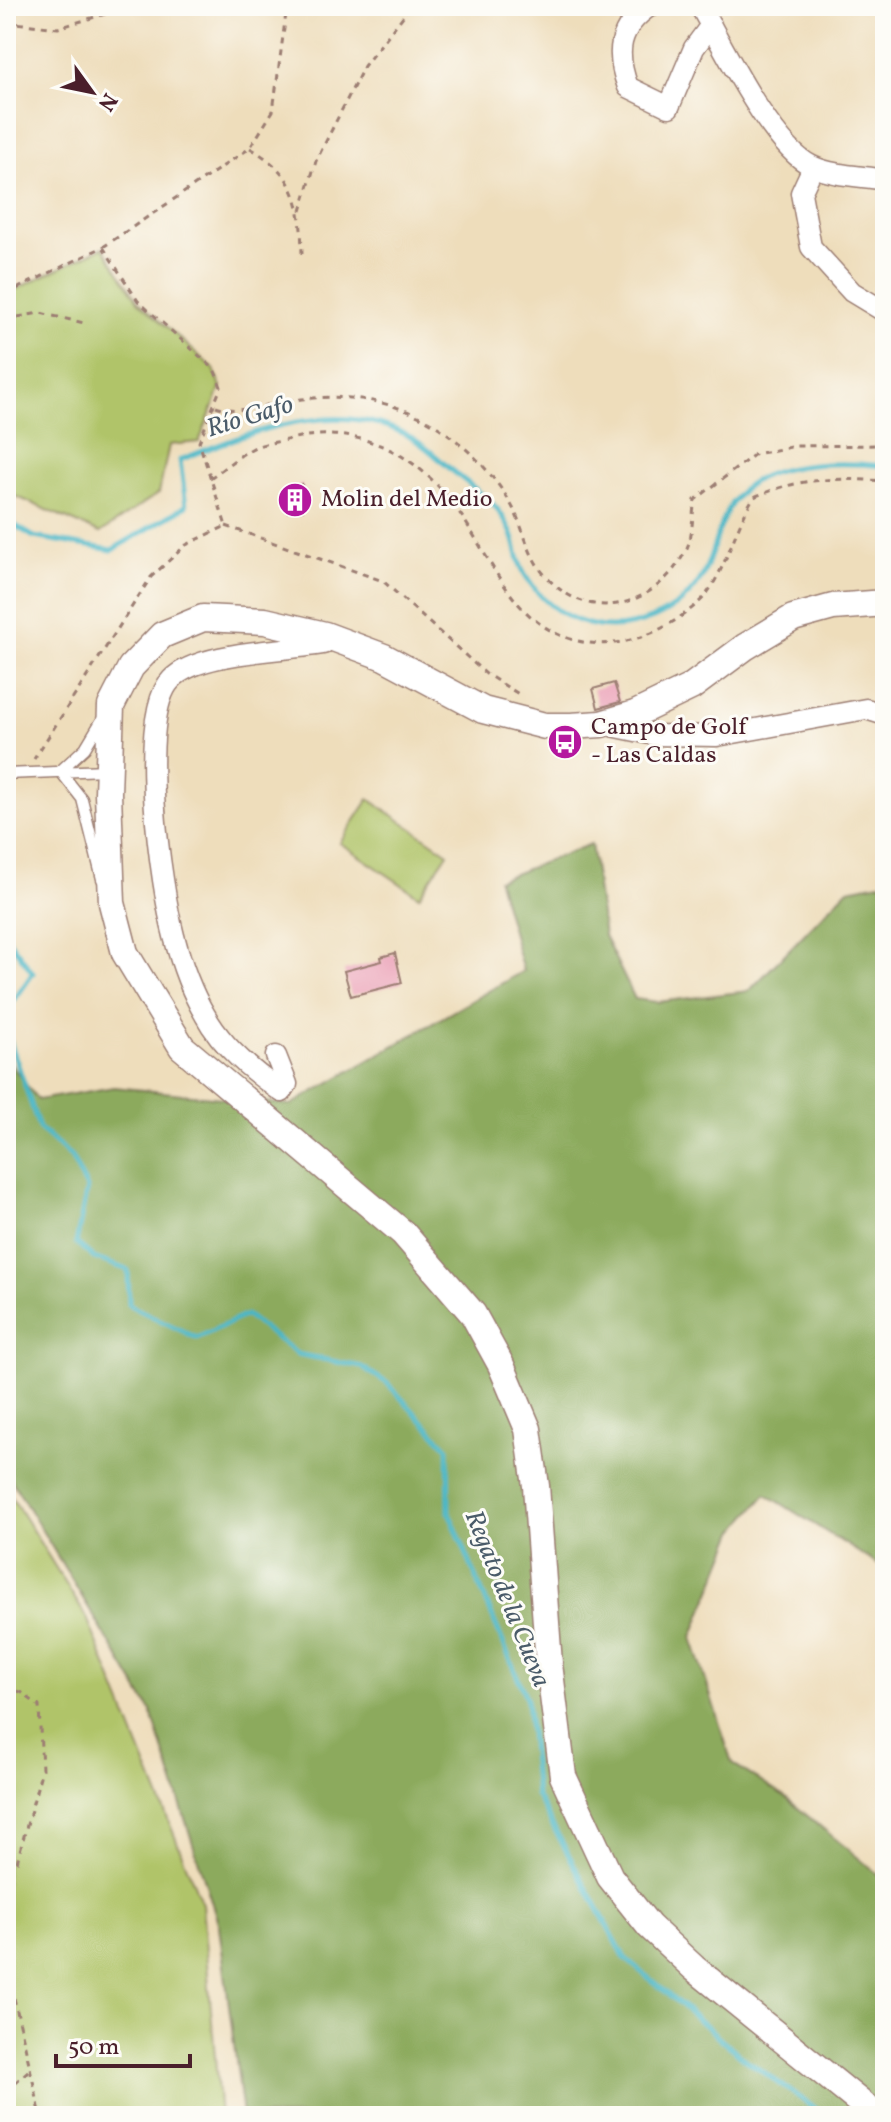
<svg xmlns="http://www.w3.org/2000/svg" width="891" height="2122" font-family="Vollkorn,serif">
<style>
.green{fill:#b0c469;stroke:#7d724a;stroke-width:2}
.forest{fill:#8caa5d;stroke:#6b6444;stroke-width:2}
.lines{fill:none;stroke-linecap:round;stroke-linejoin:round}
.stream{stroke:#49b6c5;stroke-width:5}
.building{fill:#eba2b8}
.service-casing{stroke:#9c7e73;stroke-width:13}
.minor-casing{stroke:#9c7e73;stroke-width:23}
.tertiary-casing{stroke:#9c7e73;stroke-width:29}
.path{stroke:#9c7e73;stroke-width:3;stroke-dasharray:6 6;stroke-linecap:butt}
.service{stroke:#fff;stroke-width:10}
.minor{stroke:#fff;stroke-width:20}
.tertiary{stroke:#fff;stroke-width:26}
.labels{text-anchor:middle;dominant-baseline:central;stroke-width:6;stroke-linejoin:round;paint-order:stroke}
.poi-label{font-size:24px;fill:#4a1f2b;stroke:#fdfcf7;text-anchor:start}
.water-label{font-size:26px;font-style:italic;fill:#4a5b69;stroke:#fdfcf7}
</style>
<rect width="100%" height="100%" fill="#fdfcf7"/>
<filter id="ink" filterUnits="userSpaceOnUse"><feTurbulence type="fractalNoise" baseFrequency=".0125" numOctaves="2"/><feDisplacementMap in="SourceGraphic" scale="16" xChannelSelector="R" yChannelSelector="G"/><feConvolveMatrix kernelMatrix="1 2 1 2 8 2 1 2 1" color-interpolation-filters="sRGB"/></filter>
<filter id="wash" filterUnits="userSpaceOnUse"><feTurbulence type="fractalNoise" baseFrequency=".006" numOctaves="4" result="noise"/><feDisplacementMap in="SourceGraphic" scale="32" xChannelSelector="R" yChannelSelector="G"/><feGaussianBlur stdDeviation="1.8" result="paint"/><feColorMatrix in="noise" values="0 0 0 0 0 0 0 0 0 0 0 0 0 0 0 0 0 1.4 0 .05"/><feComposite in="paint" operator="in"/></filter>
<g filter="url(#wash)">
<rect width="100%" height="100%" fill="#edb"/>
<path class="green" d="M103 247 138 301 214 369 221 387 199 442 169 445 159 493 100 533 6 492V294Z
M369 799 448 853 419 896 340 843Z
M6 1488 87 1618 202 1904 220 2116H6Z"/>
<path class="forest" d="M591 844 604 936 635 999 657 1002 749 991 848 889 885 882V1569L766 1494 735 1531 692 1637 732 1763 786 1798 885 1880V2116H243L219 1926 151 1711 6 1471V1058L38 1100 114 1087 291 1105 523 971 498 880Z"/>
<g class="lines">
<path class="stream" d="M6 520 34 537 112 550 186 506 180 460C250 432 340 395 412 438 427 447 441 461 454 472 480 494 496 499 511 532 517 545 517 561 524 573 538 598 560 616 588 624 629 635 683 613 703 575 717 546 721 500 754 481 789 461 846 462 885 466
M6 936 33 973 6 1012
M6 1029 39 1128 71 1157 87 1188 76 1243 94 1258 128 1270 129 1305 197 1338 246 1315 297 1354 362 1367 387 1383 448 1448 449 1512 527 1700 536 1795 625 1958 746 2060 826 2116"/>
</g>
<g id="blocks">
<path class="building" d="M302 484 303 510 288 512V489Z
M614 683 620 702 598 708 593 689Z
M395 953 402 983 351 996 344 971 382 961 381 957Z"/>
</g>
</g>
<g filter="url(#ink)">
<use href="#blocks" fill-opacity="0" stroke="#9c7e73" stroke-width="2"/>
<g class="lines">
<g class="service-casing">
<path id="service" d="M6 774 106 770
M102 879 82 799 60 771 85 748 103 718"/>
</g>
<g class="minor-casing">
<path id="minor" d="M650 6C618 28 615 52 628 87L669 107 694 48 711 25
M700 6C723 46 772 148 812 166 833 176 863 176 885 180
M813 167 801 193 811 247 852 292 885 312
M602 724 655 735 717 736 866 709 885 715
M276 1056 287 1084 282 1092C253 1072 222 1047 205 1015 191 991 181 963 174 936 161 887 136 716 171 680 197 651 285 651 323 644L331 637"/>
</g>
<g class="tertiary-casing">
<path id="tertiary" d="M877 2116 694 1968 649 1926 610 1877 563 1776 549 1664 536 1486 528 1429 501 1365 473 1314 403 1233 182 1047 125 953 112 903 108 793 111 706 131 667 162 635 203 618 265 621 325 635 384 657 483 710 545 726H571L601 724 635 714 691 687 745 647 793 618 833 607 885 603"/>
</g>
<path class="path" d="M6 22 58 28 132 6
M250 148C297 175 301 204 302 254
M301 211 316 161 364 66 411 6
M103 247 250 148 273 111 287 6
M6 294 103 247 138 301 214 369 221 387 199 442 226 526 186 545 151 577 34 759
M6 319 40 313 84 323
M216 406C242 415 261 405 287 401 332 394 377 396 418 416 455 433 494 472 513 508 524 529 528 556 544 574 589 628 659 606 687 548 693 535 692 515 695 500L755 454 796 446 885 445
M210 478C225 468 239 455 255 447 265 443 279 442 290 439 352 425 406 447 446 495 473 527 489 568 516 601 567 663 643 652 698 603 723 582 735 525 754 497 803 477 833 478 885 481
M226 526 383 581 486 674 522 696
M6 1688 21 1692 39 1706 42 1769 17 1862 6 1878
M6 1963 41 2116
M6 2091 29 2070"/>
<use href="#service" class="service"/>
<use href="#minor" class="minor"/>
<use href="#tertiary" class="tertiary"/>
</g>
</g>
<defs>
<g id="building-disc" transform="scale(1.8)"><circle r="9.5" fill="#b5179e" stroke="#fdfcf7"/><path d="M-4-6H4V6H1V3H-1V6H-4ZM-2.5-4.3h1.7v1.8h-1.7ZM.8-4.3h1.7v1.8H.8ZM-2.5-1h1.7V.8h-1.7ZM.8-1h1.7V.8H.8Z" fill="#fff"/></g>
<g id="bus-disc" transform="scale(1.8)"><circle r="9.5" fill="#b5179e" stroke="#fdfcf7"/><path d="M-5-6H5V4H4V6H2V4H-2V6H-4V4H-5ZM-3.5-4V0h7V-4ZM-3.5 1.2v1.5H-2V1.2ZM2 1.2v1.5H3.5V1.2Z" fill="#fff"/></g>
</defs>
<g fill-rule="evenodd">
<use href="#building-disc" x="295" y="500"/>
<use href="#bus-disc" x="565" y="742"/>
</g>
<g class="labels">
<g class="poi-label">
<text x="321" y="500">Molin del Medio</text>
<text x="591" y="728">Campo de Golf<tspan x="591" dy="28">- Las Caldas</tspan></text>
</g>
<g class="water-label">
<text transform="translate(250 417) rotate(-17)">Río Gafo</text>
<text transform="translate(507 1599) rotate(68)">Regato de la Cueva</text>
</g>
</g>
<rect width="891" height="2122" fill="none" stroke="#fdfcf7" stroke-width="32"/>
<g transform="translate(92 92) rotate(123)" stroke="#fdfcf7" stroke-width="6" paint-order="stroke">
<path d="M0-6L14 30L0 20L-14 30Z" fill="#4a1f2b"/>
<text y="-12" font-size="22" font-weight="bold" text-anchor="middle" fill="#4a1f2b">N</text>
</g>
<path d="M56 2054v12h134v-12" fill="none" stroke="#4a1f2b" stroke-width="4"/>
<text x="68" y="2054" font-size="24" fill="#4a1f2b" stroke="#fdfcf7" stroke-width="6" paint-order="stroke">50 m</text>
</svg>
